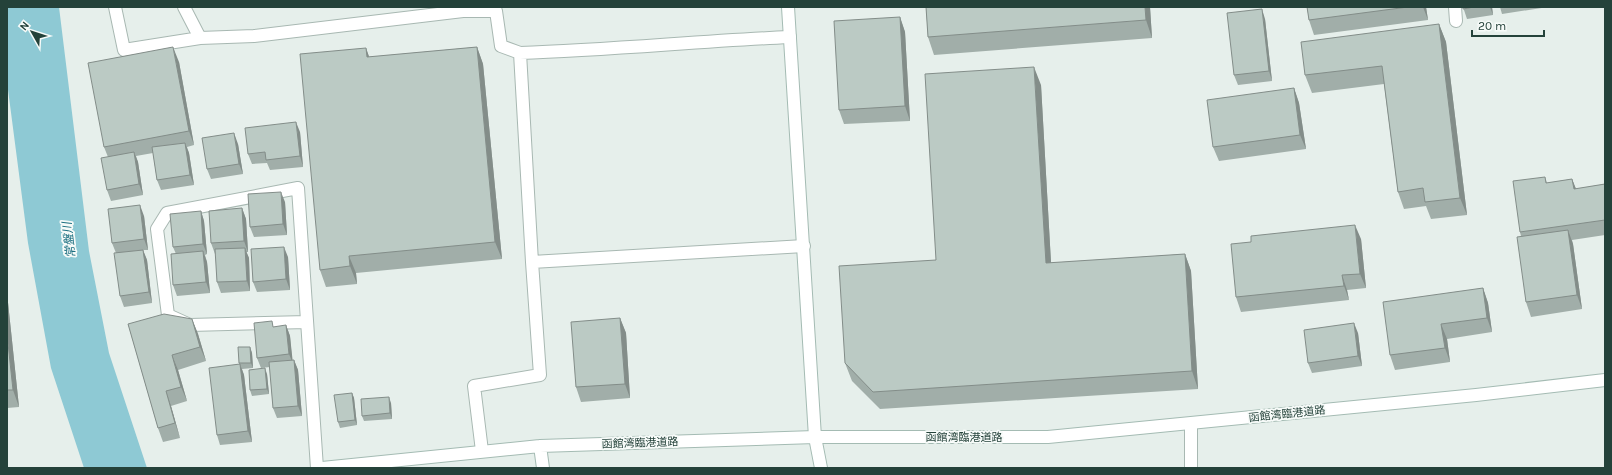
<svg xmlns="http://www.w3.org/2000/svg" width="1612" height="475" font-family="Karla,'Noto Sans JP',sans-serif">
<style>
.water{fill:#8ec9d4}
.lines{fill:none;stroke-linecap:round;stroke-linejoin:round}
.lane-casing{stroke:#a8b8b2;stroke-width:14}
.street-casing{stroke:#a8b8b2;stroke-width:14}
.secondary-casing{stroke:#a4bbb3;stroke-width:14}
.lane{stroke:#fff;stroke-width:12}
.street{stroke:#fff;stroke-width:12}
.secondary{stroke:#fff;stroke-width:12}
.wall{fill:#a1aea9}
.shaded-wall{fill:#838d89}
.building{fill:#bbcac4;stroke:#838d89}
.labels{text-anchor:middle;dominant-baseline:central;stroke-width:3.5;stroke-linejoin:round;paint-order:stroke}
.street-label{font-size:11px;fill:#24423a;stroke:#f7fbf9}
.water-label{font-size:12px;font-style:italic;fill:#1c6f80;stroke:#f7fbf9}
</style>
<rect width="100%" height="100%" fill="#e6efeb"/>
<path class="water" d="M7 7H59L89 251 109 353 147 468H84L51 368 28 243 7 82Z"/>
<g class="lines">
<g class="lane-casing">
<path id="lane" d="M115 7 124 50 200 38 254 36 463 11H496L501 46 520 53
M184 7 200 38
M532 262 804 246
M307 322 190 325 168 315 157 229 167 213 298 188 317 468
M482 451 474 386 540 375 532 262 520 53C610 50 700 41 790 37"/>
</g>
<g class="street-casing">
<path id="street" d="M1455 7 1456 21
M1191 424V468"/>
</g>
<g class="secondary-casing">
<path id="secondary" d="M788 7 815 437 821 468
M540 446 543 468
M322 468 540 446 815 437H1048L1476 395 1605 380"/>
</g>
<use href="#lane" class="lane"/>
<use href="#street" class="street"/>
<use href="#secondary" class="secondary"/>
</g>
<path class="wall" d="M926 7H1150L1152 38 934 55 928 37Z
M1307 7H1426L1428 20 1314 35 1309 20Z
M1463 7H1492L1493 15 1467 19Z
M1500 7H1548L1502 14Z
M900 17 905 32 910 121 844 124 839 110Z
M1265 19 1272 81 1238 85 1234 75Z
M1439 24 1446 42 1467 215 1431 219 1426 206 1404 209 1398 192 1384 84 1312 93 1305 75Z
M477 47 483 64 502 259 356 273 357 284 326 287 320 270 366 48 369 57Z
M179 62 194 145 187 147 189 153 194 185 161 190 157 180 153 153 136 156 138 162 143 195 111 201 107 190 108 157 104 147Z
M1041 85 1051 263 1185 254 1191 271 1198 389 880 409 852 381 845 363 936 260Z
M1294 88 1299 103 1306 149 1219 161 1213 147Z
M300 132 303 167 270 170 267 163 252 164 248 154Z
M238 144 243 174 211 179 207 169Z
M1545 177 1547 183 1572 179 1576 189 1605 184V235L1572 240 1573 244 1582 309 1531 317 1526 302 1521 236 1520 232Z
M285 202 287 235 254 237 250 227Z
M242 208 246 219 248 252H246L249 258 250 291 221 293 217 282 216 254H215L211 243Z
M201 211 204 221 207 254 205 255 207 262 210 293 177 296 173 285 176 254 173 247Z
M144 216 148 250H143L147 260 152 303 124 307 120 296 116 253 112 243Z
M1361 239 1366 288 1347 290 1349 300 1241 312 1236 297Z
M288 257 290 290 257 292 253 282Z
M1483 288 1488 303 1492 332 1447 339 1450 362 1395 370 1390 355Z
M7 293 19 407 7 408Z
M620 318 626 333 630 398 581 402 576 387Z
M192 319 198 334 206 361 178 370 187 401 171 406 180 438 163 442 158 428 128 324Z
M286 325 290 336 292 360H294L298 370 302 416 277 418 273 408 270 367 261 368 257 358Z
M1358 333 1362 366 1312 373 1308 363Z
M250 347 252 353 253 368 242 369 244 375 252 442 220 445 217 435 239 364V363Z
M267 374 269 394 252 396 250 390Z
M352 393 354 398 357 425 340 428 338 422Z
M391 403 392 419 364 421 362 416Z"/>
<path class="shaded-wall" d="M1145 7H1150L1152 38 1146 20Z
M1423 7H1426L1428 20Z
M1490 7H1492L1493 15Z
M1262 9 1265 19 1272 81 1269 71Z
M900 17 905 32 910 121 905 106Z
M1439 24 1446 42 1467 215 1460 198Z
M173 47 179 62 194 145 189 131Z
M477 47 483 64 502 259 495 242Z
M366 48 372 65 367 57Z
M1034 67 1041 85 1052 280 1046 263Z
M1294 88 1299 103 1306 149 1300 135Z
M296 122 300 132 303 167 300 156Z
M234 133 238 144 243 174 239 164Z
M185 143 189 153 194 185 190 175Z
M134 152 138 162 143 195 139 184Z
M1572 179 1578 194 1574 189Z
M281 192 285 202 287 235 283 224Z
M140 205 144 216 148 250 144 239Z
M242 208 246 219 248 252 244 241Z
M201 211 204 221 207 254 203 244Z
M1355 225 1361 239 1366 288 1360 274Z
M1568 230 1573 244 1582 309 1577 295Z
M284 247 288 257 290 290 286 279Z
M245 248 249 258 250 291 247 281Z
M143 250 147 260 152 303 149 292Z
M203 251 207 262 210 293 206 282Z
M1185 254 1191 271 1198 389 1192 371Z
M349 256 356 273 357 284 350 266Z
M1342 275 1347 290 1349 300 1344 286Z
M1483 288 1488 303 1492 332 1487 318Z
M7 293 19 407 13 390 7 334Z
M620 318 626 333 630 398 625 384Z
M192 319 198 334 206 361 200 347Z
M1354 323 1358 333 1362 366 1358 356Z
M1441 324 1447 339 1450 362 1445 348Z
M286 325 290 336 293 364 289 354Z
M250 347 252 353 253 368 251 363Z
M172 355 178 370 187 401 181 387Z
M294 360 298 370 302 416 298 406Z
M240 364 244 375 252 442 248 431Z
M265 368 267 374 269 394 267 389Z
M166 391 171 406 180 438 175 423Z
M352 393 354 398 357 425 355 420Z
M389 397 391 403 392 419 390 413Z"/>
<path class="building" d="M926 7H1145L1146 20 928 37Z
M1307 7H1408L1309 20Z
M1463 7H1474L1463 9Z
M1262 9 1269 71 1234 75 1227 13Z
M900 17 905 106 839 110 834 21Z
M1439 24 1460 198 1425 202 1423 188 1398 192 1382 66 1305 75 1301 42Z
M173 47 189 131 104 147 88 63Z
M477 47 495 242 349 256 350 266 320 270 300 54 366 48 367 57Z
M1034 67 1046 263 1185 254 1192 371 873 392 845 363 839 266 936 260 925 74Z
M1294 88 1300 135 1213 147 1207 100Z
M296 122 300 156 266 160 265 152 248 154 245 128Z
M234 133 239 164 207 169 202 138Z
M185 143 190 175 157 180 152 147Z
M134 152 139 184 107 190 101 158Z
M1545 177 1546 183 1572 179 1574 189 1605 184V220L1520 232 1513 181Z
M281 192 283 224 250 227 248 194Z
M140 205 144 239 112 243 108 209Z
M242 208 244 241 211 243 209 211Z
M201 211 203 244 173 247 170 214Z
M1355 225 1360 274 1342 275 1344 286 1236 297 1231 244 1251 242V236Z
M1568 230 1577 295 1526 302 1517 237Z
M284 247 286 279 253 282 251 249Z
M245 248 247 281 217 282 215 249Z
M143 250 149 292 120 296 114 253Z
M203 251 206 282 173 285 171 254Z
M1483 288 1487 318 1441 324 1445 348 1390 355 1383 302Z
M164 314 192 319 200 347 172 355 181 387 166 391 175 423 158 428 128 324Z
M620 318 625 384 576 387 571 322Z
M272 321 273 327 286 325 289 354 257 358 254 323Z
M1354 323 1358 356 1308 363 1304 330Z
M7 334 13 390H7Z
M238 347H250L251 363H239Z
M294 360 298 406 273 408 269 362Z
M240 364 248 431 217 435 209 368Z
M265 368 267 389 250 390 249 370Z
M352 393 355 420 338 422 334 395Z
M389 397 390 413 362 416 361 399Z"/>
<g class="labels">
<g class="street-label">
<text transform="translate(1287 414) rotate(-6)">函館湾臨港道路</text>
<text x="964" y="437">函館湾臨港道路</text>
<text transform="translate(640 443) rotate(-2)">函館湾臨港道路</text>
</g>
<g class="water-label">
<text transform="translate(69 240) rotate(-97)">常盤川</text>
</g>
</g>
<rect width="1612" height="475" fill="none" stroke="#24423a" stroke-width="16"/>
<g transform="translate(32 32) rotate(309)" stroke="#f7fbf9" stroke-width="3" paint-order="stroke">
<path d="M0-3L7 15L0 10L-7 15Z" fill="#24423a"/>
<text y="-6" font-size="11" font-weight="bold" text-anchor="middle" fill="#24423a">N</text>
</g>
<path d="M1472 30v6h72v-6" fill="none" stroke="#24423a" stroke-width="2"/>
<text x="1478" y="30" font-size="12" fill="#24423a" stroke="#f7fbf9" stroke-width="3" paint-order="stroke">20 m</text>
</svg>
